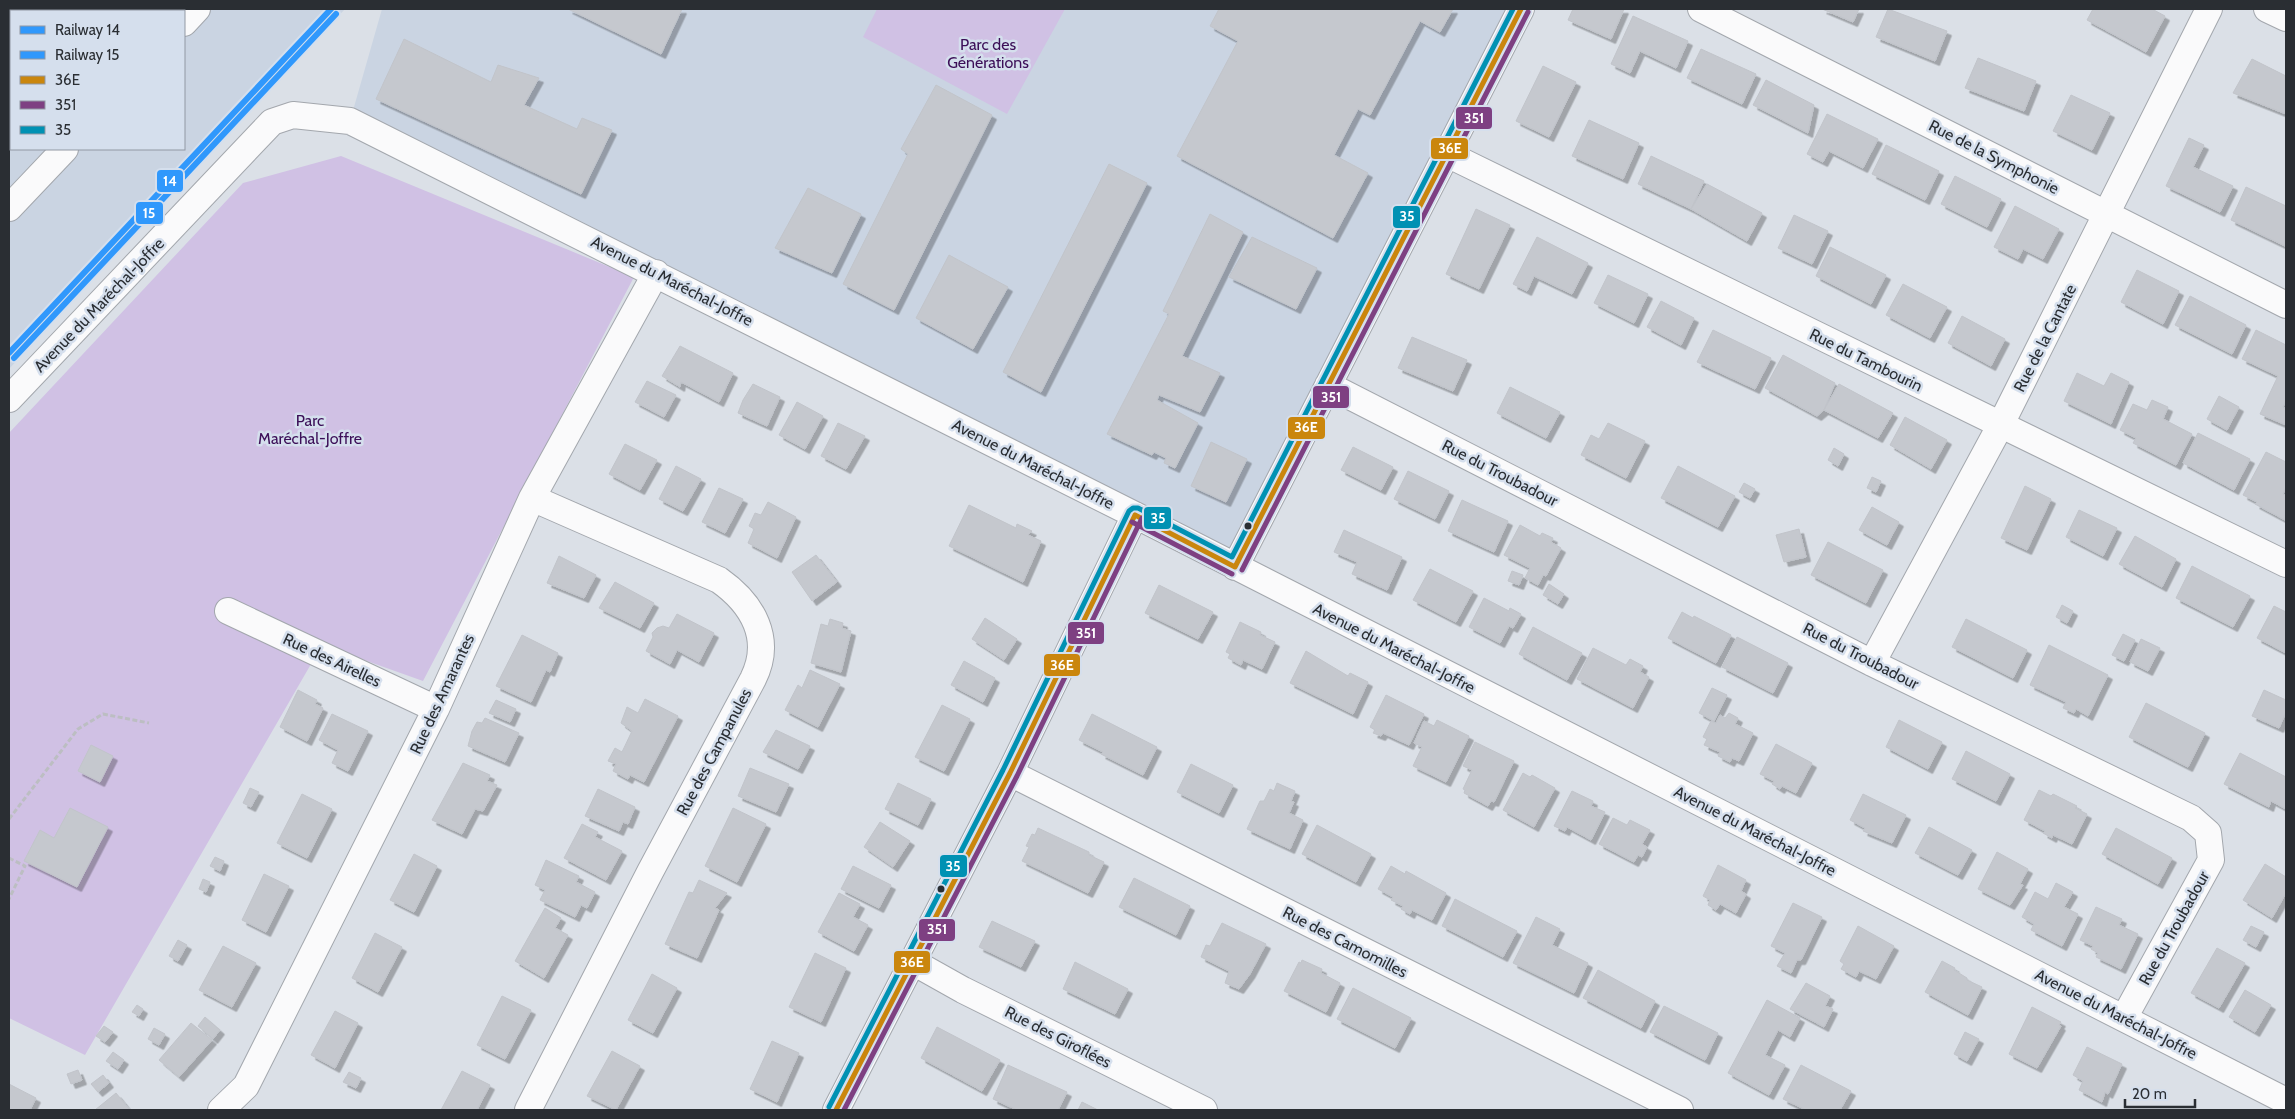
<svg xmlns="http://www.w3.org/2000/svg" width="2295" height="1119" font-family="Cabin,sans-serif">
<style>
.built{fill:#cad4e2;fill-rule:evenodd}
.green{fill:#d0c1e4}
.building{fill:#c5c8ce;stroke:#c1c4ca;filter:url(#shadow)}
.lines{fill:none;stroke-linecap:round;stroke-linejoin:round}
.minor-casing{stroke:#a3a7ad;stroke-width:28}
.path{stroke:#bcbec2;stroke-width:3;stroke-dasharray:5 2.5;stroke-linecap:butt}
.minor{stroke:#fafafb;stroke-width:26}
.bus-1-casing{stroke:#d5dfed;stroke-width:9}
.bus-2-casing{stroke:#d5dfed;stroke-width:9}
.bus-3-casing{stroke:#d5dfed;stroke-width:9}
.bus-1{stroke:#ca860d;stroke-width:5}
.bus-2{stroke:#7e4082;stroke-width:5}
.bus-3{stroke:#0091b3;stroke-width:5}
.rail-1-casing{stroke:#d5dfed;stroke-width:10}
.rail-2-casing{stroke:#d5dfed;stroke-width:10}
.rail-1{stroke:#3098fc;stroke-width:6}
.rail-2{stroke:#3098fc;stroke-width:6}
.bus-dot{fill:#2a2e33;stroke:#d5dfed;stroke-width:2}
.labels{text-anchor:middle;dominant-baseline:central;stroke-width:5;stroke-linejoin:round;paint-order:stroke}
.park-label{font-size:16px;fill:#3c0f58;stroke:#d5dfed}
.street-label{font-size:16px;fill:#2a2e33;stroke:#d5dfed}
.line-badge{stroke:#d5dfed;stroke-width:2}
.badge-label{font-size:14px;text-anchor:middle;font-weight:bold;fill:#fff}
</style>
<defs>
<filter id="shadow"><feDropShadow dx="4.5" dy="4.5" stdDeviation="0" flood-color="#0004"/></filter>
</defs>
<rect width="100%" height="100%" fill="#dbe0e7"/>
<path class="built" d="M9 9H345L9 369ZM11 11H184V149H11Z
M382 9H1521L1235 567 350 121Z"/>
<path class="green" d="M877 9H1065L1007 114 863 37Z
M341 156 634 277 423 681 322 645 85 1055 9 1018V433L243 183Z"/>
<path class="building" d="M568 9H682L661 54Z
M1219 9H1453L1440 32 1420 21 1370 115 1358 109 1334 155 1368 173 1333 238 1177 156 1238 41 1210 26Z
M1573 9H1624L1611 39 1568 20Z
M1822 9H1859L1853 22Z
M1888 9 1947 31 1935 61 1876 37Z
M2093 9H2152L2165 16 2146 52 2087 20Z
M1633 16 1688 41 1676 68 1640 51 1630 73 1611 64Z
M404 39 491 82 498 65 539 78 524 105 577 129 582 118 612 130 581 194 376 99Z
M1701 49 1756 74 1742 104 1687 78Z
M1978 58 2036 81 2024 111 1965 88Z
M2252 59 2286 76V114L2233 93Z
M1543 66 1576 82 1549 137 1516 121Z
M1766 80 1814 105 1808 133 1753 105Z
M936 85 992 115 894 310 843 284 908 154 901 149Z
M2071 95 2110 113 2092 150 2053 131Z
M1827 114 1878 139 1863 168 1829 151 1823 162 1807 154Z
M1589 120 1639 143 1623 179 1572 156Z
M2189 138 2204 145 2193 167 2233 186 2220 212 2166 186Z
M1886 145 1939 171 1925 200 1872 174Z
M1651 156 1704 181 1691 209 1638 184Z
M1109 164 1147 183 1041 392 1003 372Z
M1955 176 2001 199 1987 227 1941 204Z
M1707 184 1762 213 1747 241 1691 209Z
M2246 187 2286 206 2285 246 2231 220Z
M808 188 861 214 832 273 775 248Z
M2015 206 2059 229 2043 259 2023 249 2018 259 1994 247Z
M1476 209 1510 225 1479 289 1446 274Z
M1210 214 1243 232 1182 356 1220 373 1200 412 1159 395 1157 400 1198 423 1175 468 1164 463 1166 458 1154 452 1152 455 1107 434 1169 314 1163 311Z
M1794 215 1828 231 1812 264 1778 248Z
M1252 237 1317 268 1296 309 1229 277Z
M1537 237 1588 263 1572 294 1534 276 1527 291 1513 284Z
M1830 247 1886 275 1871 304 1816 276Z
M949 255 1008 287 973 349 916 318Z
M2137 270 2179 291 2163 324 2121 302Z
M1608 275 1648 294 1634 323 1594 303Z
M1903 284 1947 307 1930 338 1886 315Z
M2190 296 2246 325 2232 354 2175 325Z
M1661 301 1694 318 1681 345 1647 327Z
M1962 316 2005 339 1991 366 1948 343Z
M1713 330 1771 358 1755 389 1697 362Z
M2256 330 2286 345V400L2283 407 2286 409V425L2260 414 2278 376 2242 359Z
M1412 337 1467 360 1453 391 1398 368Z
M680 346 733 373 719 402 681 382 680 387 662 376Z
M1783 355 1835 383 1824 410 1817 416 1765 388Z
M2077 373 2104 386 2111 373 2129 382 2111 424 2064 401Z
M647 381 676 395 664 417 635 402Z
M753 384 780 397 767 426 738 413 743 400Z
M1839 384 1893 413 1878 438 1824 410Z
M1510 387 1560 412 1546 438 1497 413Z
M2219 396 2239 407 2227 430 2207 419Z
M2152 400 2168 407 2163 419 2192 434 2176 465 2133 443 2136 438 2120 430 2133 404 2147 410Z
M797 402 823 416 805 449 779 435Z
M1905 417 1947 440 1931 469 1890 445Z
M838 423 865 436 846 469 821 456Z
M1608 423 1645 441 1626 478 1581 455 1591 435 1599 439Z
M2198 433 2250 459 2234 490 2183 463Z
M1211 442 1247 459 1226 502 1191 486Z
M625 444 657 460 640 490 609 474Z
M1353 447 1393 467 1381 490 1341 470Z
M1834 448 1844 454 1838 466 1828 460Z
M2266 452 2286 462V487L2283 494 2286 495 2285 520 2255 504 2257 502 2243 495Z
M676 466 701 479 683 511 659 499Z
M1678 466 1735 496 1718 527 1661 498Z
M1408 471 1449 491 1435 519 1394 499Z
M1872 477 1881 481 1876 492 1867 488Z
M1744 483 1755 489 1750 498 1739 492Z
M2025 486 2051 499 2027 550 2001 538Z
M719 488 743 499 725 533 702 522Z
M1462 500 1508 521 1494 552 1448 531Z
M768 502 796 517 777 558 748 543 754 529 749 526 755 513 761 515Z
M969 505 1016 528 1017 524 1032 531 1028 535 1041 541 1023 582 949 546Z
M1872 507 1899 522 1887 545 1859 530Z
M2079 510 2117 528 2103 556 2066 537Z
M1520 525 1540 536 1542 533 1553 538 1551 542 1561 548 1546 576 1543 575 1538 585 1525 578 1530 568 1504 555Z
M1799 529 1806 557 1784 562 1776 535Z
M1344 530 1402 557 1387 590 1352 574 1357 562 1334 552Z
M2135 536 2176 559 2162 587 2119 564Z
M1828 542 1883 570 1866 603 1811 575Z
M816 555 837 582 812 601 792 572Z
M559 556 596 575 584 598 547 583Z
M2192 566 2250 596 2233 627 2176 598Z
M1430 569 1473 591 1456 622 1413 600Z
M1512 571 1523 575 1519 585 1508 581Z
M615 582 654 603 640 628 599 608Z
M1549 584 1564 594 1558 604 1543 595Z
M1159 585 1213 612 1198 639 1145 613Z
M1484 598 1509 611 1510 608 1521 614 1513 628 1509 626 1500 643 1469 627Z
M2062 605 2073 611 2067 623 2056 617Z
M2274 606 2286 612V653L2257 638Z
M1682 612 1693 618 1694 616 1731 635 1716 663 1668 638Z
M677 614 714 633 699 662 677 650 670 664 646 651 653 637 652 633 657 628 663 626 669 628Z
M985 618 1017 639 1004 660 972 639Z
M830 619 843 623 842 628 851 631 841 672 811 663 821 624 828 626Z
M1966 619 2027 650 2013 678 1952 647Z
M1240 622 1261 632 1260 635 1275 642 1262 669 1243 660 1241 665 1228 658 1230 654 1226 652Z
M1533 627 1582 653 1567 680 1519 654Z
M2123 634 2135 640 2124 661 2112 655Z
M522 635 558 653 550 672 546 670 531 702 496 686Z
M1737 637 1788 663 1773 693 1722 667Z
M2141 639 2160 648 2148 671 2130 662Z
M2049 645 2108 675 2088 716 2076 709 2074 713 2063 708 2066 702 2030 685Z
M1593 648 1626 665 1630 659 1643 666 1640 672 1649 677 1633 708 1577 679Z
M1306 651 1348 676 1350 673 1368 682 1353 714 1290 683Z
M964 661 995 678 983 702 951 685Z
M810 670 840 684 818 727 785 710 798 685 802 688Z
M1712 688 1727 695 1714 721 1699 713Z
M298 690 317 700 315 704 323 708 307 741 280 727Z
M2264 690 2286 700V712L2279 728 2252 716Z
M1386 695 1424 714 1409 745 1383 733 1381 736 1373 733 1375 730 1370 727Z
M645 699 678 716 644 782 630 775 628 779 613 771 616 764 608 761 615 748 622 752 632 731 621 723 627 707 638 713Z
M496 700 516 709 510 722 489 713Z
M2146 703 2205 733 2188 767 2129 737Z
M942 705 970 719 944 771 915 757Z
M1729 713 1738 718 1735 724 1753 733 1739 761 1732 758 1730 762 1718 756 1720 752 1704 745 1707 739 1703 737 1711 721 1716 723 1720 715 1725 718Z
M332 714 368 731 348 771 332 763 338 750 319 740Z
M1092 714 1157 747 1143 775 1101 754 1103 752 1079 740Z
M485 718 519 733 505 762 468 746 472 731 477 722 482 723Z
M1437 720 1469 736 1446 782 1413 766 1422 747 1414 743 1424 721 1434 726Z
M1899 720 1942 742 1928 769 1886 747Z
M776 730 810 746 798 769 763 752Z
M1475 742 1514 761 1494 802 1491 801 1488 806 1464 793 1465 790 1463 789 1472 770 1463 766Z
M1776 744 1812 763 1796 793 1782 786 1780 789 1772 784 1774 781 1760 774Z
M91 745 113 756 100 782 78 771Z
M1966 751 2010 774 1996 801 1952 779Z
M2240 753 2286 777V809L2271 801 2269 807 2224 784Z
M463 763 490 775 487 781 497 785 483 811 475 809 462 834 432 820Z
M1191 764 1233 785 1219 813 1177 792Z
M750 768 789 784 776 812 738 796Z
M1523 773 1530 777 1532 775 1555 788 1534 827 1503 810Z
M898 783 931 799 918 825 885 809Z
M1277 783 1295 791 1291 801 1294 802 1289 813 1303 820 1290 849 1247 829 1260 801H1264L1270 789 1274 791Z
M250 788 259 792 251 807 243 803Z
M598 789 635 807 628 824 623 822 619 831 585 816Z
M2039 790 2051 796 2053 794 2077 806 2075 808 2087 814 2072 844 2053 835 2052 838 2043 833 2045 831 2024 820Z
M1572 791 1593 801 1591 806 1605 812 1591 840 1567 827 1565 831 1554 826Z
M302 794 332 809 307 858 277 843Z
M1863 794 1906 815 1892 843 1863 831 1865 828 1850 820Z
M70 808 108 827 77 887 24 861 40 830 54 838Z
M733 808 766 824 737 882 705 866Z
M1613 818 1627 825 1630 820 1650 830 1642 844 1647 847 1642 857 1638 855 1634 862 1599 844Z
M880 822 910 841 893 867 864 847Z
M582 824 598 832 595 837 622 851 606 880 564 858Z
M1317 825 1371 854 1356 882 1302 854Z
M1929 827 1972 850 1958 875 1915 853Z
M1038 828 1089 852V855L1104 862 1088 893 1022 861 1029 847 1026 846 1032 834 1035 835Z
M2116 828 2172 858 2158 884 2102 854Z
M1997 852 2028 869 2020 884 2023 885 2010 905 1978 889Z
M414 854 437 866 414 912 390 900Z
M215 857 224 861 220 871 210 866Z
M546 860 579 876 576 882 595 892 587 908 581 905 575 917 540 900 545 890 535 885Z
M2265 864 2286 877V893L2272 918 2243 900Z
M1718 865 1746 880 1741 891 1746 894 1736 913 1720 904 1716 910 1708 905 1710 900 1703 896Z
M853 866 891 885 879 908 841 889Z
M1391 866 1405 874 1406 871 1446 893 1432 920 1412 910 1410 914 1401 909 1403 906 1391 900 1393 897 1378 889Z
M264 874 289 886 266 932 242 920Z
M1134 878 1190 906 1176 935 1119 907Z
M203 879 210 882 206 892 199 889Z
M699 880 727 893 715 908 719 910 697 958 665 944 689 892 693 893Z
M2056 883 2073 892 2064 907 2078 914 2062 946 2031 930 2034 924 2022 917 2035 892 2048 899Z
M839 893 860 904 853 917 868 925 854 951 818 932Z
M1455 899 1517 931 1503 957 1442 926Z
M1793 903 1822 917 1801 960H1797L1791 973 1777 966 1785 953 1771 946Z
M2096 907 2122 919 2119 925 2138 934 2121 969 2096 957 2098 953 2091 949 2093 946 2080 940Z
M545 908 561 918 555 928 568 935 544 978 515 961Z
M1536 917 1560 929 1552 945 1588 963 1574 993 1513 963Z
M992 921 1035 941 1021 967 979 947Z
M1222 923 1266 944 1250 974 1239 989 1225 983 1229 971 1201 957 1206 945 1210 946Z
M1858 926 1894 946 1876 979 1859 971 1856 977 1841 969 1844 964 1840 961Z
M2251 926 2264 932 2256 947 2243 940Z
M375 933 402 947 378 992 352 978Z
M178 940 187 945 178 961 169 956Z
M223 946 256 963 232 1007 199 990Z
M2217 948 2245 963 2219 1008 2191 993Z
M815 953 846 968 821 1022 789 1007Z
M1302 960 1322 969 1321 973 1340 983 1326 1012 1284 991 1299 962 1301 963Z
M1942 961 1955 968 1954 970 1967 978V980L1982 987 1968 1015 1925 992Z
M1075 962 1128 989 1115 1014 1063 989Z
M1598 970 1655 1001 1641 1028 1583 998Z
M652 974 677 988 653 1033 628 1020Z
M1806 983 1830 996 1825 1006 1833 1009 1824 1027 1790 1009Z
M1353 988 1411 1018 1395 1048 1337 1019Z
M2245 990 2271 1005 2255 1032 2229 1017Z
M502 996 531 1010 505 1059 477 1045Z
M1767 1000 1800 1018 1790 1037 1778 1030 1765 1055 1785 1065 1769 1095 1728 1073Z
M137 1005 143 1009 139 1016 132 1012Z
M1664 1006 1718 1033 1705 1060 1650 1032Z
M2032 1007 2061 1022 2059 1025 2061 1026 2037 1068 2009 1054Z
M335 1011 358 1023 335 1068 311 1055Z
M205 1017 220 1030 213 1039 198 1026Z
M191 1023 212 1040 179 1077 159 1060Z
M104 1026 113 1032 105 1042 96 1036Z
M937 1027 1000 1060 982 1091 921 1058Z
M154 1028 165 1034 159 1045 148 1039Z
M1965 1032 1979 1039 1967 1061 1954 1054Z
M772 1041 799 1053 777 1102 750 1089Z
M2087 1047 2122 1064 2108 1094 2105 1092 2102 1102 2079 1090 2083 1081 2073 1075Z
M612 1051 640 1066 616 1110 587 1096Z
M113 1052 124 1060 118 1069 106 1061Z
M1008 1065 1067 1092 1058 1110H1017L993 1099Z
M1801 1065 1851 1091 1840 1110H1806L1783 1099Z
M78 1070 82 1080 71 1084 67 1074Z
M462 1071 490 1085 477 1110H441Z
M349 1072 361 1078 356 1088 343 1082Z
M103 1075 109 1083 98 1092 91 1084Z
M9 1084 36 1098 30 1110H9Z
M116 1093 130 1110H95Z
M1082 1102 1098 1110H1078Z"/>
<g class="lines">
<g class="minor-casing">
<path id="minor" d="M1701 9 2286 305
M2267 9 2286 18
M78 11 80 9
M184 23 197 9
M9 84 11 82
M1447 154 2286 564
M9 208 65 149
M1328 385 1872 663 2191 818 2208 833 2211 860 2124 1018
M9 399 272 122 293 115 350 121 1135 515 2286 1101
M1235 567 1521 9
M228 611 436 709
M1872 663 2000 426 2209 9
M1010 773 1680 1110
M913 962 963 990 1204 1110
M221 1110 246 1086 436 709 532 498 656 273
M528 1110 650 872 753 679C773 639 753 604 719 580L532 498
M836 1110 1010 773 1135 515"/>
</g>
<path class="path" d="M9 819 78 729 103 714 149 723
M9 858 25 866 9 899"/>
<use href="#minor" class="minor"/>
<g class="bus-1-casing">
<path id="bus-1" d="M1135 515 1235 567
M1235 567 1521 9
M836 1110 1010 773 1135 515"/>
</g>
<g class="bus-2-casing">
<path id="bus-2" d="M1132 522 1232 574
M1242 570 1528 12
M844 1110 1017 776 1142 518"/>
</g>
<g class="bus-3-casing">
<path id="bus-3" d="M829 1107 1003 770 1129 511 1133 508H1138L1232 557 1513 9"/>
</g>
<use href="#bus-1" class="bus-1"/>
<use href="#bus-2" class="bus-2"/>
<use href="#bus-3" class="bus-3"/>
<g class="rail-1-casing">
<path id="rail-1" d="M9 353 331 9"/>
</g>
<g class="rail-2-casing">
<path id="rail-2" d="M14 358 336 14"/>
</g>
<use href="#rail-1" class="rail-1"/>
<use href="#rail-2" class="rail-2"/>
</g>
<g class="bus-dot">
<circle cx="1248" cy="526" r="4.5"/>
<circle cx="941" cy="889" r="4.5"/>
</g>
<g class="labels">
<g class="park-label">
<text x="988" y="44">Parc des<tspan x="988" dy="18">Générations</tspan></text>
<text x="310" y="420">Parc<tspan x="310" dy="18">Maréchal-Joffre</tspan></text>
</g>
<g class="street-label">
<text transform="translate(1994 157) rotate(27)">Rue de la Symphonie</text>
<text transform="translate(672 281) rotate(27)">Avenue du Maréchal-Joffre</text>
<text transform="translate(99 305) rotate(-46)">Avenue du Maréchal-Joffre</text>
<text transform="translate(2045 338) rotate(-63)">Rue de la Cantate</text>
<text transform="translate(1866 360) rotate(26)">Rue du Tambourin</text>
<text transform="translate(1033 464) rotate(27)">Avenue du Maréchal-Joffre</text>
<text transform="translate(1500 473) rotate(27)">Rue du Troubadour</text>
<text transform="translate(1394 648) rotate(27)">Avenue du Maréchal-Joffre</text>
<text transform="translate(1861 656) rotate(27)">Rue du Troubadour</text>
<text transform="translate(332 660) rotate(25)">Rue des Airelles</text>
<text transform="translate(442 694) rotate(-65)">Rue des Amarantes</text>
<text transform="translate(714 752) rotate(-62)">Rue des Campanules</text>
<text transform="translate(1755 831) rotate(27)">Avenue du Maréchal-Joffre</text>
<text transform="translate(2174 928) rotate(-61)">Rue du Troubadour</text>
<text transform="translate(1345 942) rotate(27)">Rue des Camomilles</text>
<text transform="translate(2116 1014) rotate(27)">Avenue du Maréchal-Joffre</text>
<text transform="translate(1058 1037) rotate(27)">Rue des Giroflées</text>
</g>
</g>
<g class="line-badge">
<rect x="1455" y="106" width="38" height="24" rx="5" fill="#7e4082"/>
<rect x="1430" y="137" width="39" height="23" rx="5" fill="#ca860d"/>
<rect x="156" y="169" width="28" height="24" rx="5" fill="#3098fc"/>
<rect x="135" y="201" width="29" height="24" rx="5" fill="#3098fc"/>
<rect x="1392" y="205" width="29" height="24" rx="5" fill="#0091b3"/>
<rect x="1312" y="385" width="38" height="24" rx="5" fill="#7e4082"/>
<rect x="1287" y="416" width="39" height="24" rx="5" fill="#ca860d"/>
<rect x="1143" y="506" width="29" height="24" rx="5" fill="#0091b3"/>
<rect x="1067" y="621" width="38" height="24" rx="5" fill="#7e4082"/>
<rect x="1043" y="653" width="38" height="24" rx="5" fill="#ca860d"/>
<rect x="939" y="854" width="29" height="24" rx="5" fill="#0091b3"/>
<rect x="918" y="918" width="38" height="24" rx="5" fill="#7e4082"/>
<rect x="893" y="950" width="38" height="24" rx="5" fill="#ca860d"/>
</g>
<g class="badge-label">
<text x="1474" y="123">351</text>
<text x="1450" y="153">36E</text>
<text x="170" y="186">14</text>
<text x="149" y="218">15</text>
<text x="1407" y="221">35</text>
<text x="1331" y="402">351</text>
<text x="1306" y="432">36E</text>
<text x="1158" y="523">35</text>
<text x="1086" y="638">351</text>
<text x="1062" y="670">36E</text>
<text x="953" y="871">35</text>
<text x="937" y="934">351</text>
<text x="912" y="967">36E</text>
</g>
<rect width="2295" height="1119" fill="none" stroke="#2a2e33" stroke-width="20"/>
<rect x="10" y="10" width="175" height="140" fill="#d5dfed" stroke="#9198a3"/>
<rect x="20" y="26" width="25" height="8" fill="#3098fc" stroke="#9198a3"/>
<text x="55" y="35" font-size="15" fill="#2a2e33">Railway 14</text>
<rect x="20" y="51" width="25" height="8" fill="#3098fc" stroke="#9198a3"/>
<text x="55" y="60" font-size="15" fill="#2a2e33">Railway 15</text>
<rect x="20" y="76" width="25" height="8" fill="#ca860d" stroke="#9198a3"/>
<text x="55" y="85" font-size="15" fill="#2a2e33">36E</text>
<rect x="20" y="101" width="25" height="8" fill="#7e4082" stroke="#9198a3"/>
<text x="55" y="110" font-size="15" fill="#2a2e33">351</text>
<rect x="20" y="126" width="25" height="8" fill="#0091b3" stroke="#9198a3"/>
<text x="55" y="135" font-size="15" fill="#2a2e33">35</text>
<path d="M2125 1099v8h70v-8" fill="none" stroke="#2a2e33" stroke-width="2.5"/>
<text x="2132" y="1099" font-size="15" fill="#2a2e33" stroke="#d5dfed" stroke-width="4" paint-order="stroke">20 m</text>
</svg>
